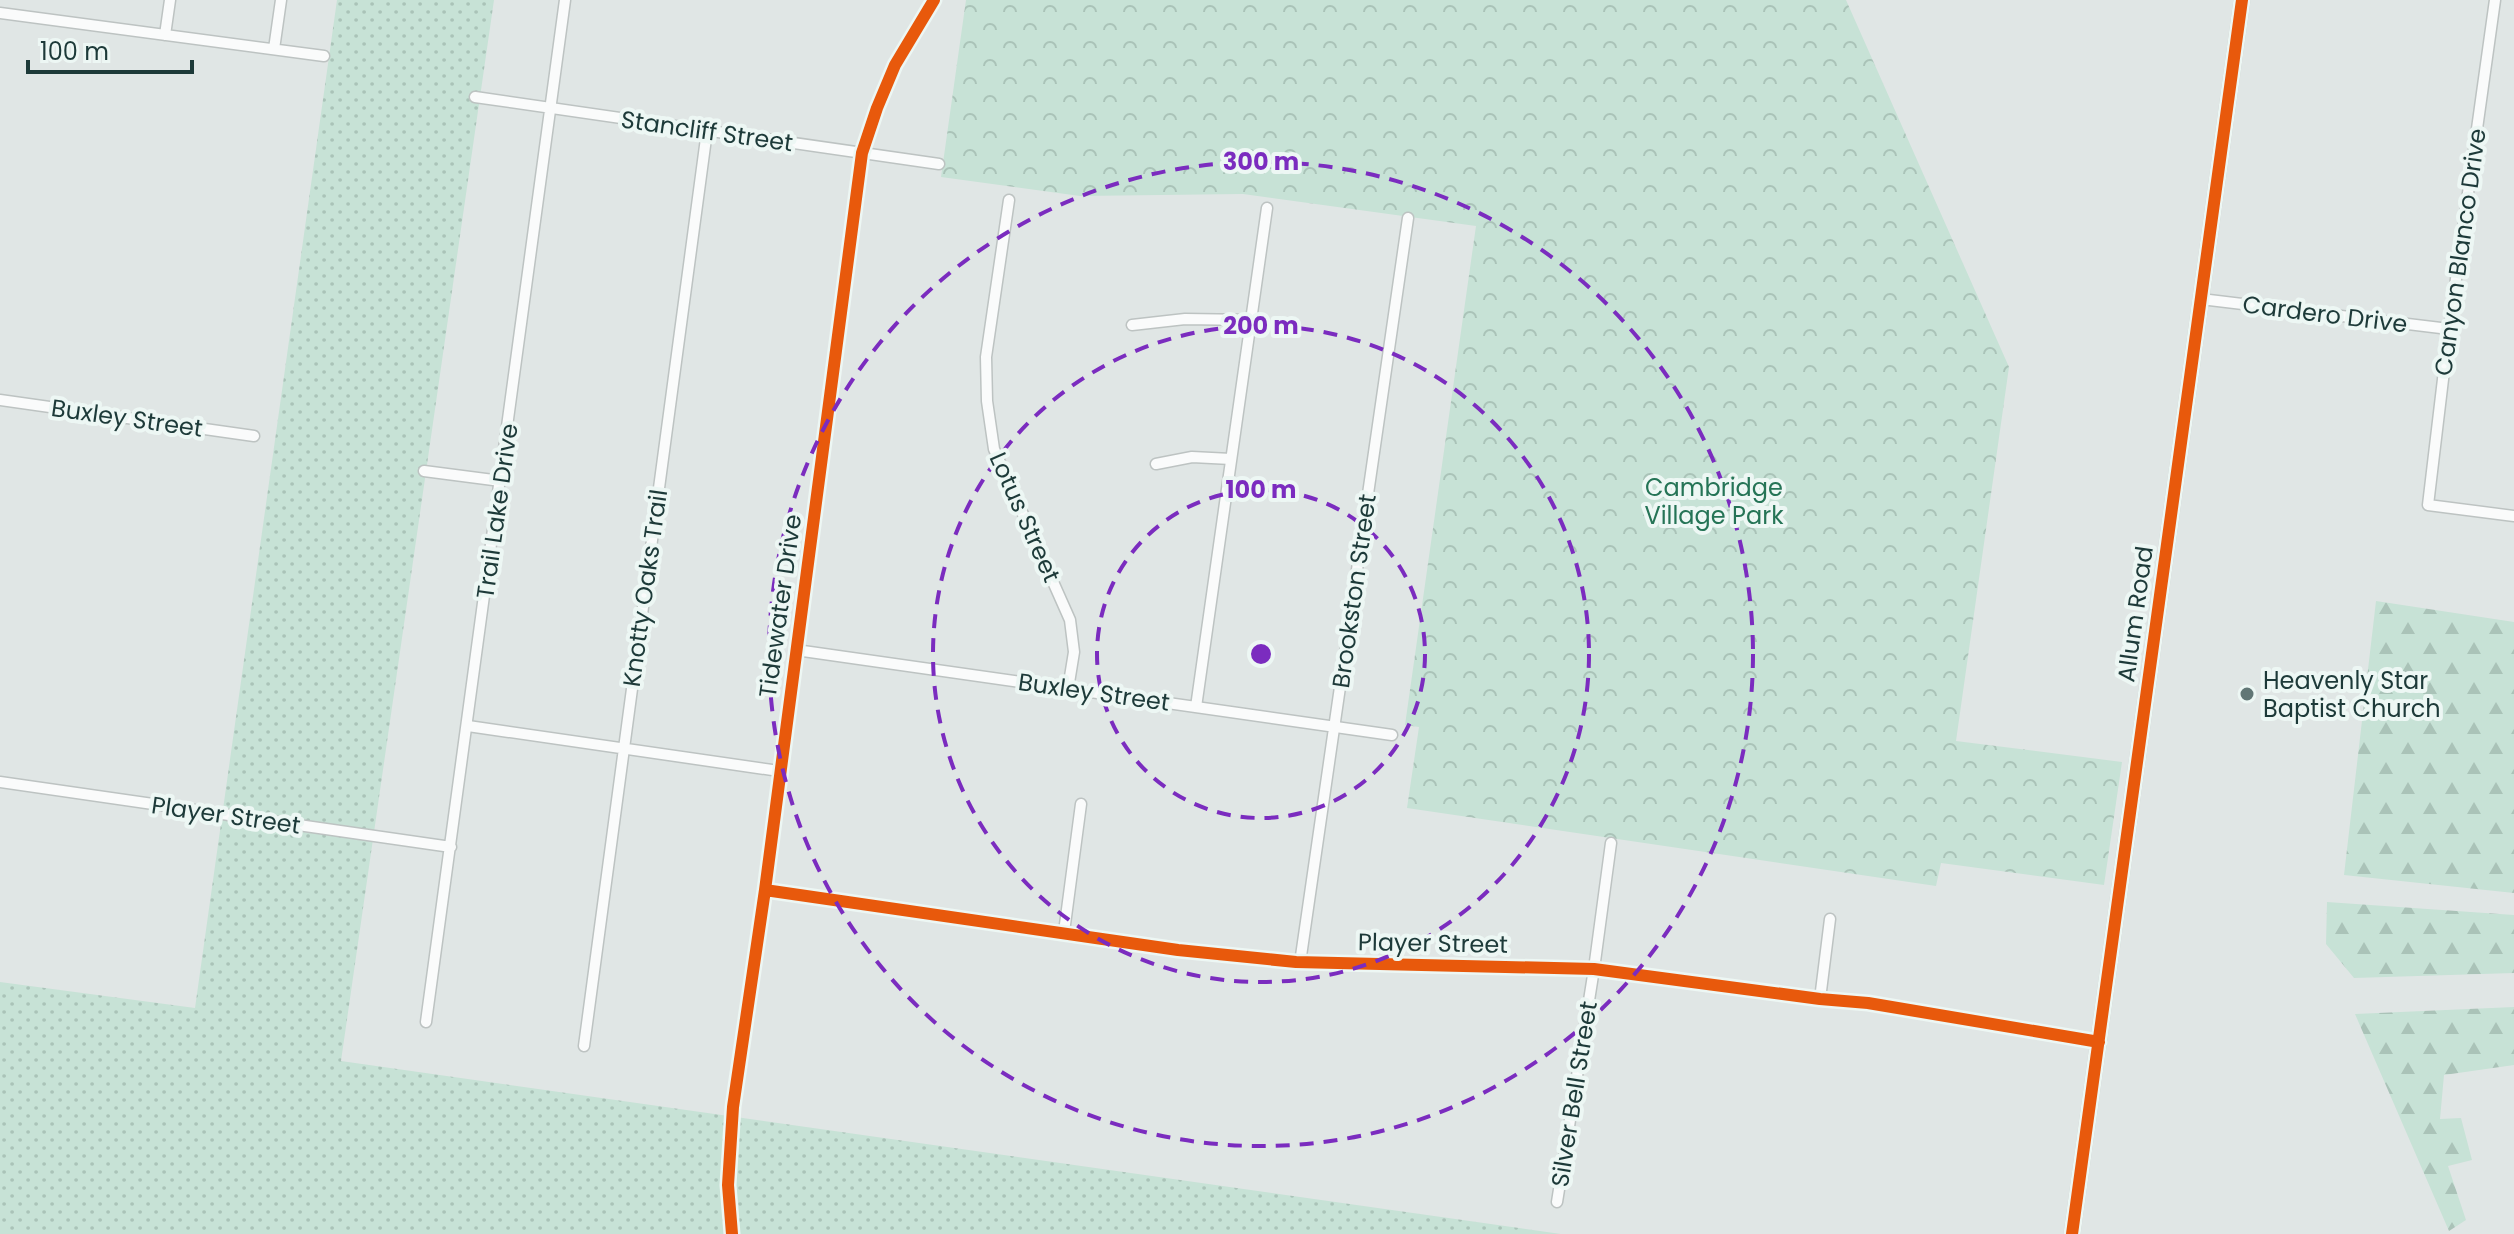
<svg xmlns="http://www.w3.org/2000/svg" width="2514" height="1234" font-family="Poppins,sans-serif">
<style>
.grass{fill:url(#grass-dots)}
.forest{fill:url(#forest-firs)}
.park{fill:url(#park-crowns)}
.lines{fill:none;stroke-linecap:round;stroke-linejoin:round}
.minor-casing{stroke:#bdc3c2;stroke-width:13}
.tertiary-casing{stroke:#bdc3c2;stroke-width:17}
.minor{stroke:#fafbfb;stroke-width:10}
.tertiary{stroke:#fafbfb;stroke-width:14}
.cycleway-casing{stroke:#edf7f4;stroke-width:17}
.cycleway{stroke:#e8590c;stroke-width:12}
.ring{fill:none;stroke:#7b2cbf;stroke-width:4;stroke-dasharray:14 10}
.poi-dot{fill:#617675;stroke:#edf7f4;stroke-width:3}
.labels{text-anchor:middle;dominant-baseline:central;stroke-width:8;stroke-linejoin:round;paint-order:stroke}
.street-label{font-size:24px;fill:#1d3a39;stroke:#edf7f4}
.park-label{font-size:24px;fill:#257456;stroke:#edf7f4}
.poi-label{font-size:24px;fill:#1d3a39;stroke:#edf7f4;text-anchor:start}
.centre{fill:#7b2cbf;stroke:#edf7f4;stroke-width:4}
.ring-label{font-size:24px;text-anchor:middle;font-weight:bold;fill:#7b2cbf;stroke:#edf7f4;stroke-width:8;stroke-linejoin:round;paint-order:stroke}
</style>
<defs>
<pattern id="grass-dots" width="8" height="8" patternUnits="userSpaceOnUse" patternTransform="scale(2)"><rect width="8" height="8" fill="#c7e2d6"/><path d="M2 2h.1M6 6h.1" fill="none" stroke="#aac3b8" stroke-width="1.8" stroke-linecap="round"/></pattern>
<pattern id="forest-firs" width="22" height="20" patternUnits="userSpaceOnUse" patternTransform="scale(2)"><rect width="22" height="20" fill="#c7e2d6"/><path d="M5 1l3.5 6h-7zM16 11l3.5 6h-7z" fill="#aac3b8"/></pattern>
<pattern id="park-crowns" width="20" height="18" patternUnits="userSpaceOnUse" patternTransform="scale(2)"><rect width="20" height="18" fill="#c7e2d6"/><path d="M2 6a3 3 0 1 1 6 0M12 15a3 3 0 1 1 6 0" fill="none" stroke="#aac3b8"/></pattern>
</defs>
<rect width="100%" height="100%" fill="#e0e6e5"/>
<path class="grass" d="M337 0H494L341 1061 1561 1234H0V982L195 1008Z"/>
<path class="forest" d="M2376 601 2514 622V893L2344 875Z
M2327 902 2514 915V973L2354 978 2326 944Z
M2514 1007V1065L2444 1075 2440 1119 2461 1118 2472 1160 2448 1166 2466 1220 2449 1231 2355 1014Z"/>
<path class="park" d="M966 0H1846L2009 367 1956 741 2122 762 2104 885 1941 863 1936 886 1407 808 1419 727 1405 725 1476 226 1243 194 1080 196 941 177Z"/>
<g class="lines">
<g class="minor-casing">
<path id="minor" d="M2495 0 2449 329 2428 505 2514 516
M0 13 324 56
M165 35 170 0
M274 49 281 0
M475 97 939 164
M1009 200 986 357 987 401 994 449 1070 620 1074 652 1068 689
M2201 299 2449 329
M1132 325 1185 319 1251 320
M0 400 254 436
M1156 464 1192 457 1231 459
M424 471 501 481
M796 650 1392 735
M1196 707 1267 208
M468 726 779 771
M0 782 451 847
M765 890 1178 950 1296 962 1594 969 1820 999 1868 1003 2099 1042
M1064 932 1081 804
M1300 963 1408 218
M1820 999 1830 919
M426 1022 565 0
M584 1046 707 131
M1557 1202 1594 969 1611 843
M732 1234 728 1185 733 1107 765 890 862 153 877 108 895 65 934 0"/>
</g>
<g class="tertiary-casing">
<path id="tertiary" d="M2072 1234 2242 0"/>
</g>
<use href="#minor" class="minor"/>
<use href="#tertiary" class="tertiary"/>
<g class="cycleway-casing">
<path id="cycleway" d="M765 890 1178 950 1296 962 1594 969 1820 999 1868 1003 2099 1042
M732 1234 728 1185 733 1107 765 890 862 153 877 108 895 65 934 0
M2072 1234 2242 0"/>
</g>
<use href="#cycleway" class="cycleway"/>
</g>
<g class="ring">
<circle cx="1261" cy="654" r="164"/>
<circle cx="1261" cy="654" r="328"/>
<circle cx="1261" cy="654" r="492"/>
</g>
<circle class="poi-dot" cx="2247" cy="694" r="8"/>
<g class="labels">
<g class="street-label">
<text transform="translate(707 131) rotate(8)">Stancliff Street</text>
<text transform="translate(2460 252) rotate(-82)">Canyon Blanco Drive</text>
<text transform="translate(2325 314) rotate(7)">Cardero Drive</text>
<text transform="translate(127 418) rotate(8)">Buxley Street</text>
<text transform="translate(497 511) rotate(-82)">Trail Lake Drive</text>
<text transform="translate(1025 517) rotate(66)">Lotus Street</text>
<text transform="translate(645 588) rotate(-82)">Knotty Oaks Trail</text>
<text transform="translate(1354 591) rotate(-82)">Brookston Street</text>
<text transform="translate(780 606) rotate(-82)">Tidewater Drive</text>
<text transform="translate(2135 614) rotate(-82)">Allum Road</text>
<text transform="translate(1094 692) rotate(8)">Buxley Street</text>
<text transform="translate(226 815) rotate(8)">Player Street</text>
<text transform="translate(1433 943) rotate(1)">Player Street</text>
<text transform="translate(1574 1094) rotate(-81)">Silver Bell Street</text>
</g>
<g class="park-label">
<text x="1714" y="487">Cambridge<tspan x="1714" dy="28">Village Park</tspan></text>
</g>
<g class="poi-label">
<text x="2263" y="680">Heavenly Star<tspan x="2263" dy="28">Baptist Church</tspan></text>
</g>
</g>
<circle cx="1261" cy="654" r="12" class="centre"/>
<g class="ring-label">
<text x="1261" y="170">300 m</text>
<text x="1261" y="334">200 m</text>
<text x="1261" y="498">100 m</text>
</g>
<path d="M28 60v12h164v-12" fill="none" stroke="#1d3a39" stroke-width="4"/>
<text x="40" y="60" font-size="24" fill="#1d3a39" stroke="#edf7f4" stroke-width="6" paint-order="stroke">100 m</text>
</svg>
